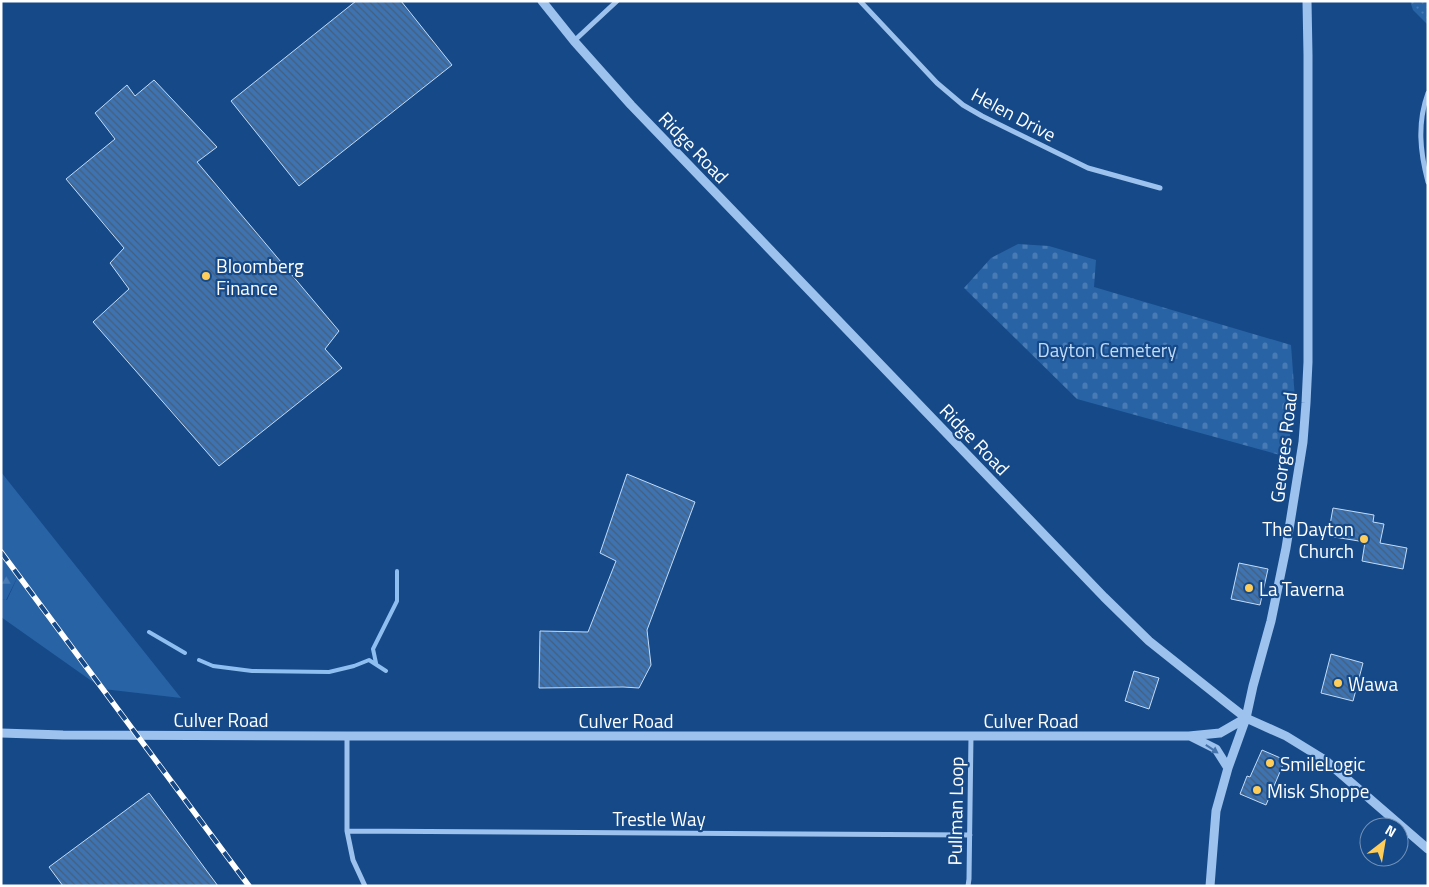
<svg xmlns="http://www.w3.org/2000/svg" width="1429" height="887" font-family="'Titillium Web',sans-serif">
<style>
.green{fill:#2863a6}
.forest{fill:url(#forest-firs)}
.cemetery{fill:url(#cemetery-stones)}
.park{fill:url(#park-dots)}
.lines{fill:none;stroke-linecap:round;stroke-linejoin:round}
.stream{stroke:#8fbef1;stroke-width:4}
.building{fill:url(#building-back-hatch);stroke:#c2dcfa}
.minor{stroke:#9dc2ee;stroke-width:5}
.tertiary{stroke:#9dc2ee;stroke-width:9}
.rail-casing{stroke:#fff;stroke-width:5.5}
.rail{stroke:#164988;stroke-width:4;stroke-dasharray:11;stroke-linecap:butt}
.oneway{fill:#4573ac}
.poi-dot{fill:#ffcd5a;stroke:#164988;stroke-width:2}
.labels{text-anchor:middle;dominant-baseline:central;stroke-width:4.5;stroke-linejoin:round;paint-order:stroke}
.street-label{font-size:19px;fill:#fff;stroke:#164988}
.poi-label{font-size:19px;fill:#fff;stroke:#164988;text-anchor:start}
.park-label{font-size:19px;fill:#c2dcfa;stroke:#164988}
</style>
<defs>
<pattern id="forest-firs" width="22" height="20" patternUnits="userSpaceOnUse" patternTransform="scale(1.25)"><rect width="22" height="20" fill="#2863a6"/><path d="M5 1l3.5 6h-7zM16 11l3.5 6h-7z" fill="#487ab3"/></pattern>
<pattern id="cemetery-stones" width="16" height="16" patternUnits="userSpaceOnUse" patternTransform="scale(1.25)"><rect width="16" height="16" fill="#2863a6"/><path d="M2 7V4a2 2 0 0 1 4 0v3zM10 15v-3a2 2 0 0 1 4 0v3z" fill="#487ab3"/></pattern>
<pattern id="park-dots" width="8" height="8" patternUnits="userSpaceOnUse" patternTransform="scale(1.25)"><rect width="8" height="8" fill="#2863a6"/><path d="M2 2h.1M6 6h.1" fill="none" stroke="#487ab3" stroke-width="1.8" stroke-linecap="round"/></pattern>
<pattern id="building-back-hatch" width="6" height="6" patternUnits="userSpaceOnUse" patternTransform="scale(1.25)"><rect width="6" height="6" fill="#3e73b2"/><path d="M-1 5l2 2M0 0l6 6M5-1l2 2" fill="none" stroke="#465e7a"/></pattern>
</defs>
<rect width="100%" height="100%" fill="#164988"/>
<path class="green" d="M1 472 181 698 103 689 1 617V599L7 600 18 576 1 556Z"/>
<path class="forest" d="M1 556 18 576 6 600 1 599Z"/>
<path class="cemetery" d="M1018 244 1049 246 1096 260 1094 287 1291 345 1295 399 1287 457 1077 399 964 288 991 258Z"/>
<path class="park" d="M1410 1H1428V25L1413 10Z"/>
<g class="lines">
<path class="stream" d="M149 632 185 653
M199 660 213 666 252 671 329 672 354 666 369 660 386 671
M376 663 373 649 397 601V571"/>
</g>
<path class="building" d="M356 1H401L452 65 299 186 231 101Z
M154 80 217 147 197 162 339 331 325 349 342 368 219 466 93 322 129 289 110 263 124 248 66 179 115 139 95 113 127 85 135 96Z
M627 474 695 502 647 630 651 665 639 688 623 687 539 688 540 631 588 632 616 561 600 553Z
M1333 508 1374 515 1373 522 1384 524 1380 543 1407 548 1403 569 1362 561 1365 542 1328 536Z
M1239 563 1268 569 1260 605 1231 599Z
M1331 654 1363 663 1353 701 1321 693Z
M1134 671 1159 678 1149 709 1125 701Z
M1262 750 1285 760 1266 805 1240 794 1247 776 1250 777Z
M149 793 218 886H63L49 867Z"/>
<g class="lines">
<path class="minor" d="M860 1 937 83 963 105 982 116 1088 168 1160 188
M574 41 617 1
M1428 93C1417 123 1420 152 1428 182
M347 736V831L353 860 365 886
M347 831 970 835
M968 886 969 879 971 736"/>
<path class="tertiary" d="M542 1 574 41 631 105 1104 597 1149 641 1228 704 1246 718 1286 736 1325 760 1428 849
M1 733 63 735 347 736H1189L1220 733 1246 718
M1190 736 1216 749 1228 768
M1210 886 1216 811 1228 768 1246 718 1253 686 1271 621 1286 548 1303 442 1306 403 1308 362V55L1307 1"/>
<g class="rail-casing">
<path id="rail" d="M1 552 249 886"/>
</g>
<use href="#rail" class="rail"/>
</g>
<defs><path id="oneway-solid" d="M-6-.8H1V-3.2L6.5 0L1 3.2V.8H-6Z" transform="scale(1.25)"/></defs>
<use class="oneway" href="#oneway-solid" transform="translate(1212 749) rotate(34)"/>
<g class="poi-dot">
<circle cx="206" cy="276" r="5"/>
<circle cx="1364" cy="539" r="5"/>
<circle cx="1249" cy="588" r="5"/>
<circle cx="1338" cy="683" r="5"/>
<circle cx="1270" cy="763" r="5"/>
<circle cx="1257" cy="790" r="5"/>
</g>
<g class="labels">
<g class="street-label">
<text transform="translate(1014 114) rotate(28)">Helen Drive</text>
<text transform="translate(694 147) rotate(46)">Ridge Road</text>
<text transform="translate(975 439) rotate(46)">Ridge Road</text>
<text transform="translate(1283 447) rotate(-83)">Georges Road</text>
<text x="221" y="719">Culver Road</text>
<text x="626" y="720">Culver Road</text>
<text x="1031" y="720">Culver Road</text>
<text transform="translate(955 811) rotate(-89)">Pullman Loop</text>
<text x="659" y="818">Trestle Way</text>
</g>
<g class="poi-label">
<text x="216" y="265">Bloomberg<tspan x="216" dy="22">Finance</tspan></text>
<text x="1354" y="528" text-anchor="end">The Dayton<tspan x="1354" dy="22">Church</tspan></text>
<text x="1259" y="588">La Taverna</text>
<text x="1348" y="683">Wawa</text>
<text x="1280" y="763">SmileLogic</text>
<text x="1267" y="790">Misk Shoppe</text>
</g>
<g class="park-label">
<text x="1107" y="349">Dayton Cemetery</text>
</g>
</g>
<rect width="1429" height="887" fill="none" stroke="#ffffff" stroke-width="5"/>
<g transform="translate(1384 842) rotate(31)"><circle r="24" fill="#164988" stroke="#7392b8"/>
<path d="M0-4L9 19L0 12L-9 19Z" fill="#ffcd5a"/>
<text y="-8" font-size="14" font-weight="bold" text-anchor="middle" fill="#ffffff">N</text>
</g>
</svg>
